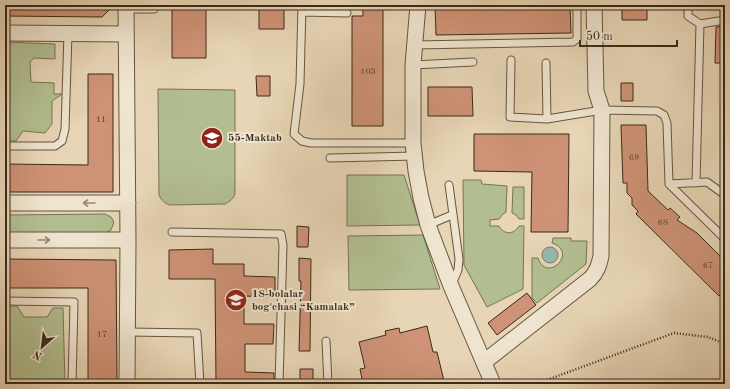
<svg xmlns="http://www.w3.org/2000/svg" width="730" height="389" font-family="'Old Standard TT',serif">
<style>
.green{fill:#b2be90;stroke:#767454}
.water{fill:#97b9ae;stroke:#728072}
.building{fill:#ce9276;stroke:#3a2a18}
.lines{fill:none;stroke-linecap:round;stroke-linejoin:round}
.service-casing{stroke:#65553f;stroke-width:9}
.minor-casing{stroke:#65553f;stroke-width:17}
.path{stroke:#3a2a18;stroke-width:2.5;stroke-dasharray:1 2;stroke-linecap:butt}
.service{stroke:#efe4cf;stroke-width:7}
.minor{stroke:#efe4cf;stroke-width:15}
.oneway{stroke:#948774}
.labels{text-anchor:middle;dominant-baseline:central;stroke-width:4;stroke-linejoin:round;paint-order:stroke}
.number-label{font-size:9px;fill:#5f4430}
.poi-label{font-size:11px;font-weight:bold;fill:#3a2a18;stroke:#efe4cf;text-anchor:start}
</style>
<rect width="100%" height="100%" fill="#e7d5b5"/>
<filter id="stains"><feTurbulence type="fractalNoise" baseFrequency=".005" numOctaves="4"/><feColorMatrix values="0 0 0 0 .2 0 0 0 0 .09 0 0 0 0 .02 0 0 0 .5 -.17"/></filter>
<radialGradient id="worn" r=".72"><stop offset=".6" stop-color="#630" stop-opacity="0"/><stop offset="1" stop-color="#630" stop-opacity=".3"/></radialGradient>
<path class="green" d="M5 42 55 44V59L34 58 30 62 31 82 54 83V94H62L52 101V124L45 133 23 131 16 141H5Z
M158 89 235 90V193C234 199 230 201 225 204L170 205C164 203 162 201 159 195Z
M347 175H404L420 225 347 226Z
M463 180H481L482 184 507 186 506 212 503 214 499 219 490 220V226H499C504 235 514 235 519 226H524L523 289 487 307 464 265Z
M513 187H524V219H519L516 215 512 213Z
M105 214 111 217 114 222 111 230 105 233 5 234V215Z
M423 235 440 289 349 290 348 236Z
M553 238H571V241H587L586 264 537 303 532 298V258H538C547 284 579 252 552 243Z
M5 306H17L24 317H47L53 308H63L65 384H5Z"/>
<path class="water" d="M542 255a8 8 0 1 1 16 0a8 8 0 1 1-16 0Z"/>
<path class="building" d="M5 5H114L102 17 5 16Z
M172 5H206V58H172Z
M259 5H284V29H259Z
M363 5H383V126H352V16H363Z
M435 5H570L571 33 436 35Z
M626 5H647V20H622V8H626Z
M725 26V63H715L716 27Z
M88 74H113V192H5V164L88 165Z
M256 76H270V96H257Z
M621 83H633V101H621Z
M428 87H472L473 116H428Z
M621 125H646L648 191 668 210 670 208 680 217 677 220 697 233 725 261V290L719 296 636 214 638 211 632 205V198L627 193V183H623Z
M474 134H569L568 232H531L532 172 474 171Z
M297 226 309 227 308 247H297Z
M213 249V264H244V276L275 277V297L244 296V324H274L273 344H245V372L274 373V384H216L215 279H169V250Z
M299 258 311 259 310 351H299L301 281H299Z
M5 259 116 260 117 381 88 380V288H5Z
M527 293 536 305 497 335 488 323Z
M427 326 433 352H437L444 381 439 382 440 384H363L360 369 365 368 359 342 386 335 385 331 399 328 400 333Z
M300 369H313V384H300Z"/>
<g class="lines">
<g class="service-casing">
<path id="service" d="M302 5 300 84 294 134 302 141 311 143H413
M688 5V16L700 24 725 20
M126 9H154
M302 12 347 13
M415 45 573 42 577 39V5
M511 60 510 117 547 119 602 110 657 111 664 115 667 123 669 184 725 239
M546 63 547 119
M413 65 473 62
M5 146H55L62 141 65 129 68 33
M330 158 415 156
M696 183 700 24
M669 184 707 182 725 195
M449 185 459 259 458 270 452 284
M428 225 452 215
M172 232 281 234 283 245 279 384
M5 301 74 302 72 384
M128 332 197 333 200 384
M326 341 328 384"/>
</g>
<g class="minor-casing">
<path id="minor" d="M126 5 128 240 127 384
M418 5 413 65V143L416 171 421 198 428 225 451 286 493 384
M5 33 126 34
M5 203H128
M5 240H128
M484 362 590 279C597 272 599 265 601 256L602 110 596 91 594 5"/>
</g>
<path class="path" d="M536 384 674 333 708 337 725 344"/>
<use href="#service" class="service"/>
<use href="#minor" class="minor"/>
</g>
<defs><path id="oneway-shaft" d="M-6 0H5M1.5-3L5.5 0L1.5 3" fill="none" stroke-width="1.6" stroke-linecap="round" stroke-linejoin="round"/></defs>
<g class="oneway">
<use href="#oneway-shaft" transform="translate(89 203) rotate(180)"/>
<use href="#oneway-shaft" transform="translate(44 240)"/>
</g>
<defs>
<g id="school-disc" transform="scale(1.15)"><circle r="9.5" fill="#8f2418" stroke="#efe4cf"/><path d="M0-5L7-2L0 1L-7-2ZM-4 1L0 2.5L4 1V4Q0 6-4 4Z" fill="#fff"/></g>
</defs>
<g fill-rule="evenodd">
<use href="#school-disc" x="212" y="138"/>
<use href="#school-disc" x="236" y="300"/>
</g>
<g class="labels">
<g class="number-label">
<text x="368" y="71">103</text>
<text x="101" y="119">11</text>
<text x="634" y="157">69</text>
<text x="663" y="222">68</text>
<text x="708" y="265">67</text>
<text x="102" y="334">17</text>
</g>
<g class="poi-label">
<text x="228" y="138">55-Maktab</text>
<text x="252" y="294">18-bolalar<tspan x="252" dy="13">bog'chasi “Kamalak”</tspan></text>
</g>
</g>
<rect width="730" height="389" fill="none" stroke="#e7d5b5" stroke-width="20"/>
<rect x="6" y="6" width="718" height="377" fill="none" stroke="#3a2a18" stroke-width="2"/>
<rect x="10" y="10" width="710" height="369" fill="none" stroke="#3a2a18"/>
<g transform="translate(42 347) rotate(208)" stroke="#efe4cf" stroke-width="3" paint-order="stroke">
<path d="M0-3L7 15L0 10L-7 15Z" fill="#3a2a18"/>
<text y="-6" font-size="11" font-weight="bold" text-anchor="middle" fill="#3a2a18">N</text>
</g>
<path d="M580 40v6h97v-6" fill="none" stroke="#3a2a18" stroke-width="2"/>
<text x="586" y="40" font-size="12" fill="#3a2a18" stroke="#efe4cf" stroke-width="3" paint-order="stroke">50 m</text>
<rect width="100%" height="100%" filter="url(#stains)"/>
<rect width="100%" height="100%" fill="url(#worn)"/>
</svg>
